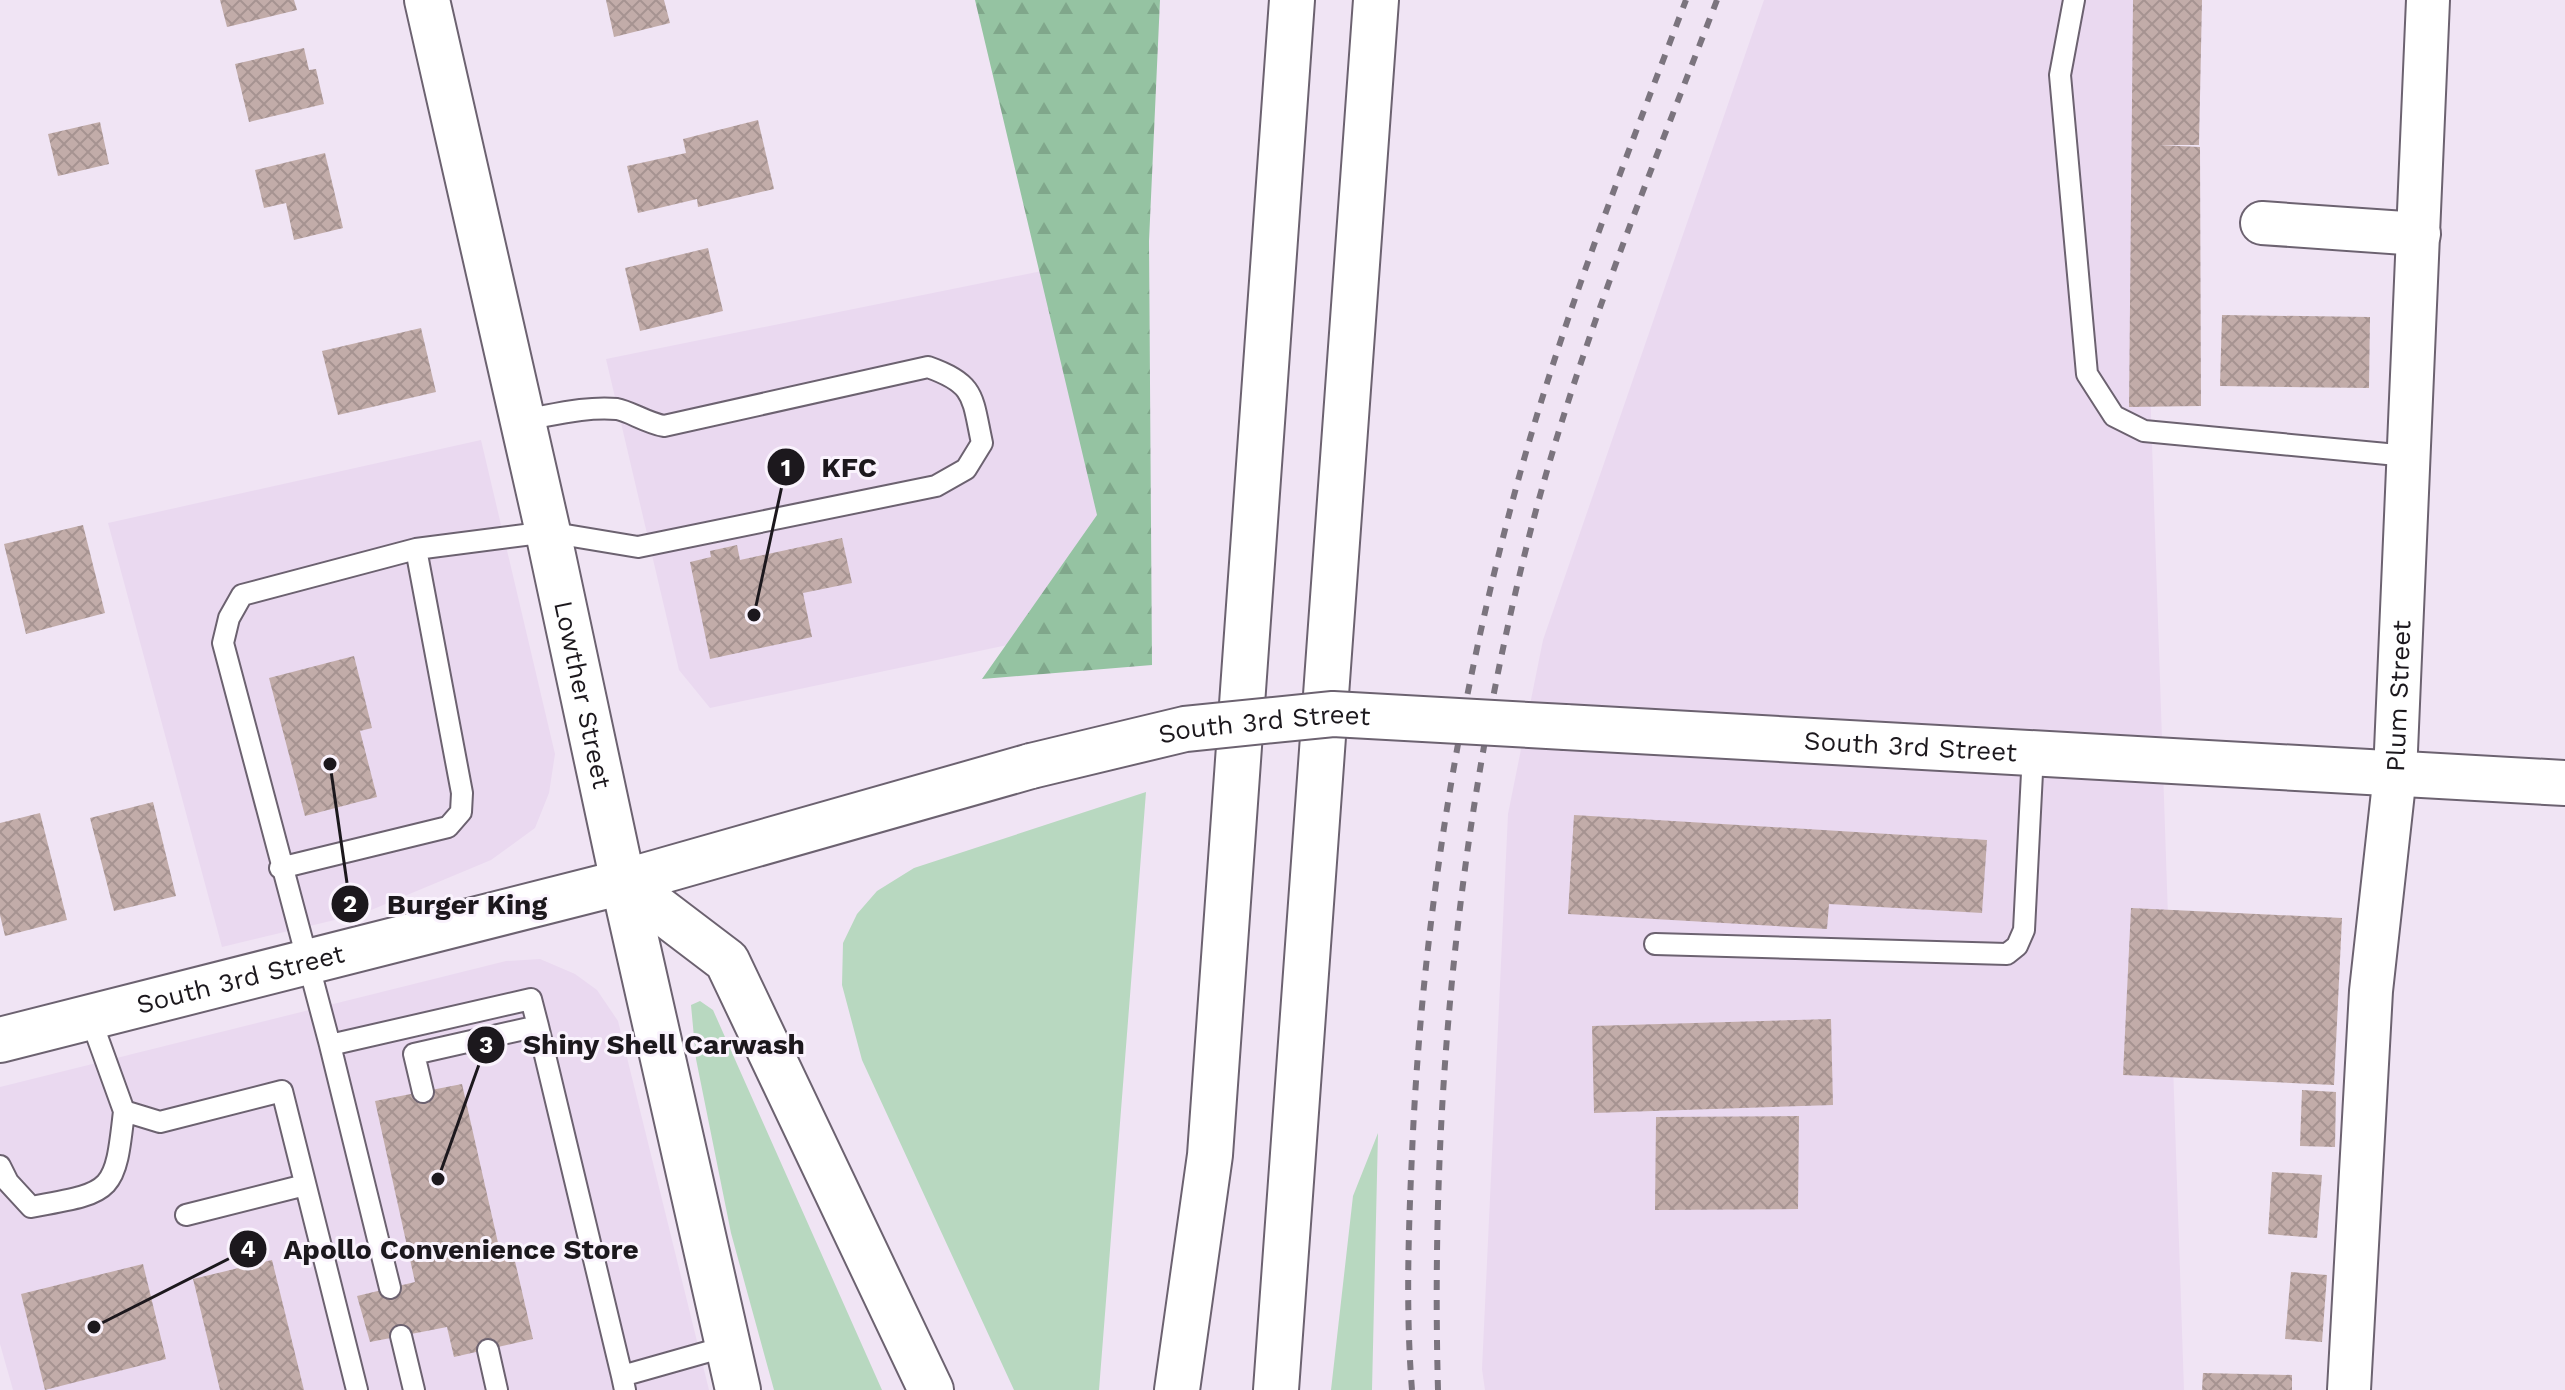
<svg xmlns="http://www.w3.org/2000/svg" width="2565" height="1390" font-family="'Work Sans',sans-serif">
<style>
.built{fill:#ead9f0}
.green{fill:#b8d8c0}
.forest{fill:url(#forest-firs)}
.building{fill:url(#building-cross-hatch)}
.lines{fill:none;stroke-linecap:round;stroke-linejoin:round}
.service-casing{stroke:#6c6270;stroke-width:24}
.minor-casing{stroke:#6c6270;stroke-width:46}
.secondary-casing{stroke:#6c6270;stroke-width:48}
.primary-casing{stroke:#6c6270;stroke-width:48}
.motorway-casing{stroke:#6c6270;stroke-width:48}
.service{stroke:#fff;stroke-width:20}
.minor{stroke:#fff;stroke-width:42}
.secondary{stroke:#fff;stroke-width:44}
.primary{stroke:#fff;stroke-width:44}
.motorway{stroke:#fff;stroke-width:44}
.rail{stroke:#7b747e;stroke-width:6;stroke-dasharray:10 10;stroke-linecap:butt}
.primary-bridge-casing{stroke:#6c6270;stroke-width:48;stroke-linecap:butt}
.primary-bridge{stroke:#fff;stroke-width:44}
.labels{text-anchor:middle;dominant-baseline:central;stroke-width:6;stroke-linejoin:round;paint-order:stroke}
.street-label{font-size:26px;fill:#1c181d;stroke:#faf3fd}
.leader{fill:none;stroke:#1c181d;stroke-width:3}
.callout-dot{fill:#1c181d;stroke:#faf3fd;stroke-width:3}
.mark-label{font-size:24px;text-anchor:middle;font-weight:bold;fill:#fff}
.callout-label{font-size:28px;text-anchor:middle;font-weight:bold;fill:#1c181d;stroke:#faf3fd;stroke-width:6;stroke-linejoin:round;paint-order:stroke}
</style>
<defs>
<pattern id="forest-firs" width="22" height="20" patternUnits="userSpaceOnUse" patternTransform="scale(2)"><rect width="22" height="20" fill="#95c3a2"/><path d="M5 1l3.5 6h-7zM16 11l3.5 6h-7z" fill="#80a78b"/></pattern>
<pattern id="building-cross-hatch" width="8" height="8" patternUnits="userSpaceOnUse" patternTransform="scale(2)"><rect width="8" height="8" fill="#c2aca9"/><path d="M0 0l8 8M0 8l8-8" fill="none" stroke="#a69391"/></pattern>
</defs>
<rect width="100%" height="100%" fill="#f0e4f4"/>
<path class="built" d="M1764 0H2137L2184 1390H1485L1482 1369 1508 814 1543 640Z
M1042 271 1121 621 710 708 679 670 606 359Z
M481 440 555 754 549 793 535 828 491 860 364 913 222 947 108 523Z
M540 959 575 974 597 990 618 1021 709 1390H13L0 1344V1087L506 961Z"/>
<path class="green" d="M1146 792 1099 1390H1014L862 1060 842 985 843 943 857 914 877 891 914 868Z
M700 1001 713 1010 882 1390H774L731 1233 696 1059 691 1005Z
M1378 1133 1372 1390H1331L1353 1196Z"/>
<path class="forest" d="M975 0H1160L1149 241 1152 665 982 679 1097 515Z"/>
<path class="building" d="M220 0H294L297 10 227 27Z
M606 0H664L670 23 614 37Z
M2133 0H2202L2199 145H2158L2200 147 2201 406 2129 407Z
M304 48 309 70 316 69 324 104 249 122 235 64Z
M758 120 774 189 698 207 697 199 638 213 627 166 686 153 683 139Z
M100 122 109 164 58 176 48 134Z
M325 153 343 228 294 240 286 203 264 208 255 170Z
M708 248 723 311 640 331 625 268Z
M2222 315 2370 317 2369 388 2220 386Z
M421 328 436 392 338 415 322 351Z
M83 525 105 613 26 634 4 544Z
M842 538 852 583 803 593 812 637 710 659 690 562 711 557 710 551 737 545 740 560Z
M354 656 372 728 360 731 377 797 305 816 269 678Z
M153 802 176 896 114 911 90 818Z
M40 813 67 920 5 936 0 915V823Z
M1574 815 1987 840 1982 913 1829 904 1827 929 1568 914Z
M2131 908 2342 918 2334 1085 2123 1075Z
M1831 1019 1833 1105 1594 1113 1592 1026Z
M462 1084 501 1256 514 1257 533 1339 454 1357 447 1327 370 1342 357 1296 415 1282 375 1101Z
M2302 1090 2336 1092 2335 1147 2300 1146Z
M1799 1116 1798 1209 1655 1210 1656 1117Z
M2272 1172 2322 1175 2317 1238 2268 1234Z
M272 1260 304 1390H220L193 1279Z
M143 1264 166 1359 45 1390 21 1294Z
M2291 1272 2327 1275 2322 1342 2285 1339Z
M2203 1373 2292 1375V1390H2202Z"/>
<g class="lines">
<g class="service-casing">
<path id="service" d="M2074 0 2060 75 2087 374 2114 416 2144 431 2408 456
M280 868 448 827 461 812 462 793 416 549
M1655 944 2007 954 2017 946 2024 930 2033 753
M90 1017 124 1111 160 1122 282 1091 357 1390
M538 1026 622 1376
M330 1045 223 643 229 618 242 595 416 549 548 532 638 547 936 486 966 469 982 443C972 397 976 384 928 367L664 426C647 423 629 411 617 409 586 406 553 415 523 420
M0 1166 8 1182 31 1207C113 1192 115 1194 124 1111
M186 1215 305 1185
M390 1288 330 1045 531 999 538 1026 414 1054 423 1092
M401 1336 414 1390
M488 1350 497 1390
M625 1390 622 1376 728 1346"/>
</g>
<g class="minor-casing">
<g id="minor">
<path d="M2262 223 2419 234"/>
<path id="s1" d="M2349 1390 2371 991 2395 774 2428 0"/>
</g>
</g>
<g class="secondary-casing">
<g id="secondary">
<path id="s2" d="M427 0 548 532 623 882"/>
</g>
</g>
<g class="primary-casing">
<g id="primary">
<path id="s3" d="M1565 727 2565 783"/>
<path d="M623 882 727 961 931 1390"/>
<path d="M623 882 738 1390"/>
<path id="s4" d="M0 1040 623 882 1031 766"/>
</g>
</g>
<g class="motorway-casing">
<path id="motorway" d="M1177 1390 1210 1155 1292 0
M1276 1390 1376 0"/>
</g>
<use href="#service" class="service"/>
<use href="#minor" class="minor"/>
<use href="#secondary" class="secondary"/>
<use href="#primary" class="primary"/>
<use href="#motorway" class="motorway"/>
<path class="rail" d="M1412 1390C1405 1304 1409 1218 1413 1132 1424 914 1459 698 1516 488 1561 322 1625 161 1686 0
M1438 1390C1430 1101 1459 809 1531 529 1578 348 1650 174 1717 0"/>
<g class="primary-bridge-casing">
<g id="primary-bridge">
<path id="s5" d="M1031 766 1185 729 1333 714 1565 727"/>
</g>
</g>
<use href="#primary-bridge" class="primary-bridge"/>
</g>
<g class="labels">
<g class="street-label">
<text stroke="none"><textPath href="#s2" startOffset="712">Lowther Street</textPath></text>
<text stroke="none"><textPath href="#s1" startOffset="696">Plum Street</textPath></text>
<text stroke="none"><textPath href="#s5" startOffset="238">South 3rd Street</textPath></text>
<text stroke="none"><textPath href="#s3" startOffset="346">South 3rd Street</textPath></text>
<text stroke="none"><textPath href="#s4" startOffset="248">South 3rd Street</textPath></text>
</g>
</g>
<path class="leader" d="M754 615L786 467M330 764L350 904M438 1179L486 1045M94 1327L248 1249"/>
<g class="callout-dot">
<circle cx="754" cy="615" r="8"/>
<circle cx="330" cy="764" r="8"/>
<circle cx="438" cy="1179" r="8"/>
<circle cx="94" cy="1327" r="8"/>
<circle cx="786" cy="467" r="20"/>
<circle cx="350" cy="904" r="20"/>
<circle cx="486" cy="1045" r="20"/>
<circle cx="248" cy="1249" r="20"/>
</g>
<g class="mark-label">
<text x="786" y="476">1</text>
<text x="350" y="912">2</text>
<text x="486" y="1053">3</text>
<text x="248" y="1257">4</text>
</g>
<g class="callout-label">
<text x="849" y="477">KFC</text>
<text x="467" y="914">Burger King</text>
<text x="664" y="1054">Shiny Shell Carwash</text>
<text x="461" y="1259">Apollo Convenience Store</text>
</g>
</svg>
